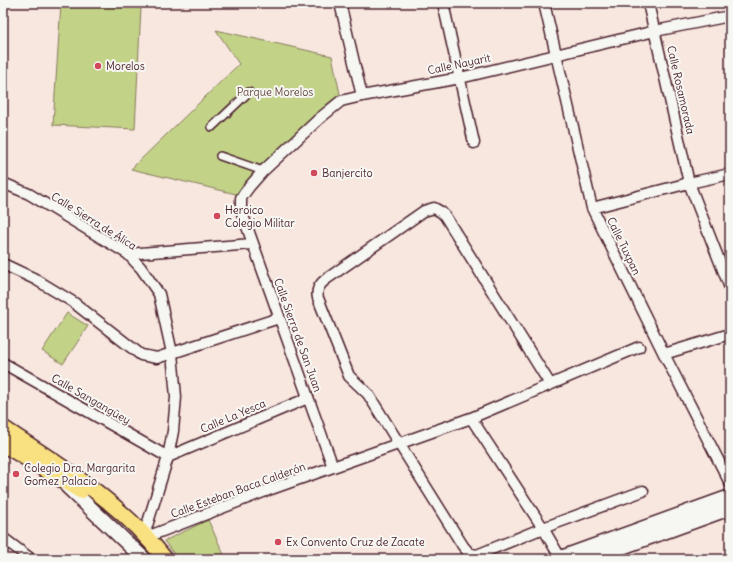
<svg xmlns="http://www.w3.org/2000/svg" width="733" height="562" font-family="Delius,sans-serif">
<style>
.green{fill:#c2d388;stroke:#86795a}
.lines{fill:none;stroke-linecap:round;stroke-linejoin:round}
.pedestrian-casing{stroke:#4a1f2b;stroke-width:10}
.minor-casing{stroke:#4a1f2b;stroke-width:13}
.secondary-casing{stroke:#4a1f2b;stroke-width:17}
.primary-casing{stroke:#4a1f2b;stroke-width:18}
.pedestrian{stroke:#f6f6f2;stroke-width:7}
.minor{stroke:#f6f6f2;stroke-width:10}
.secondary{stroke:#f6f6f2;stroke-width:14}
.primary{stroke:#f9e181;stroke-width:15}
.poi-dot{fill:#d1495b;stroke:#f6f6f2;stroke-width:1.5}
.labels{text-anchor:middle;dominant-baseline:central;stroke-width:4;stroke-linejoin:round;paint-order:stroke}
.street-label{font-size:11px;fill:#4a1f2b;stroke:#f6f6f2}
.poi-label{font-size:11px;fill:#4a1f2b;stroke:#f6f6f2;text-anchor:start}
.park-label{font-size:11px;fill:#684c42;stroke:#f6f6f2}
</style>
<rect width="100%" height="100%" fill="#f8e7df"/>
<filter id="ink" filterUnits="userSpaceOnUse"><feTurbulence type="fractalNoise" baseFrequency=".025" numOctaves="2"/><feDisplacementMap in="SourceGraphic" scale="8" xChannelSelector="R" yChannelSelector="G"/><feConvolveMatrix kernelMatrix="1 2 1 2 8 2 1 2 1" color-interpolation-filters="sRGB"/></filter>
<g filter="url(#ink)">
<path class="green" d="M61 3 141 7 135 129 53 125Z
M216 30 332 56 340 94 326 105 240 195 131 169 239 64Z
M67 313 88 326 63 364 42 351Z
M208 520 226 559H178L164 541Z"/>
<g class="lines">
<g class="pedestrian-casing">
<path id="pedestrian" d="M212 127 249 92
M220 156 263 171"/>
</g>
<g class="minor-casing">
<path id="minor" d="M340 3 362 96
M443 3 474 143
M544 3 592 208 664 354 730 483
M648 3 689 183 730 288
M3 183 29 194 128 254 141 268 159 294 172 353 176 397 173 431 168 457 146 529
M592 208 689 183 730 174
M128 254 252 244
M3 264 35 279 73 302 141 355 157 358 279 318
M664 354 730 334
M3 363 168 457 308 398
M550 384 445 216 441 212 434 208 424 211 325 280C319 285 316 290 318 298L349 376 368 394 463 546 469 553 477 555 543 528 643 491
M471 418 543 528 561 559
M333 467 241 210V198L249 187 263 171 320 118 341 101 362 96 460 78 655 31 730 16
M152 535 271 489 471 418 639 347
M3 538 31 559"/>
</g>
<g class="secondary-casing">
<path id="secondary" d="M67 486 144 559
M558 559 730 497
M589 559 730 508"/>
</g>
<g class="primary-casing">
<path id="primary" d="M3 428C61 466 122 503 165 559
M3 444 81 491"/>
</g>
<use href="#pedestrian" class="pedestrian"/>
<use href="#minor" class="minor"/>
<use href="#secondary" class="secondary"/>
<use href="#primary" class="primary"/>
</g>
</g>
<g class="poi-dot">
<circle cx="98" cy="66" r="4"/>
<circle cx="314" cy="173" r="4"/>
<circle cx="217" cy="216" r="4"/>
<circle cx="16" cy="474" r="4"/>
<circle cx="278" cy="542" r="4"/>
</g>
<g class="labels">
<g class="street-label">
<text transform="translate(459 64) rotate(-12)">Calle Nayarit</text>
<text transform="translate(681 90) rotate(77)">Calle Rosamorada</text>
<text transform="translate(94 221) rotate(32)">Calle Sierra de Álica</text>
<text transform="translate(624 246) rotate(64)">Calle Tuxpan</text>
<text transform="translate(298 335) rotate(70)">Calle Sierra de San Juan</text>
<text transform="translate(91 399) rotate(30)">Calle Sangangüey</text>
<text transform="translate(233 416) rotate(-23)">Calle La Yesca</text>
<text transform="translate(238 490) rotate(-20)">Calle Esteban Baca Calderón</text>
</g>
<g class="poi-label">
<text x="106" y="66">Morelos</text>
<text x="322" y="173">Banjercito</text>
<text x="225" y="210">Heroico<tspan x="225" dy="13">Colegio Militar</tspan></text>
<text x="24" y="468">Colegio Dra. Margarita<tspan x="24" dy="13">Gomez Palacio</tspan></text>
<text x="286" y="542">Ex Convento Cruz de Zacate</text>
</g>
<g class="park-label">
<text x="275" y="92">Parque Morelos</text>
</g>
</g>
<rect width="733" height="562" fill="none" stroke="#f6f6f2" stroke-width="16"/>
<rect x="8" y="8" width="717" height="546" fill="none" stroke="#4a1f2b" stroke-width="1.5" filter="url(#ink)"/>
</svg>
